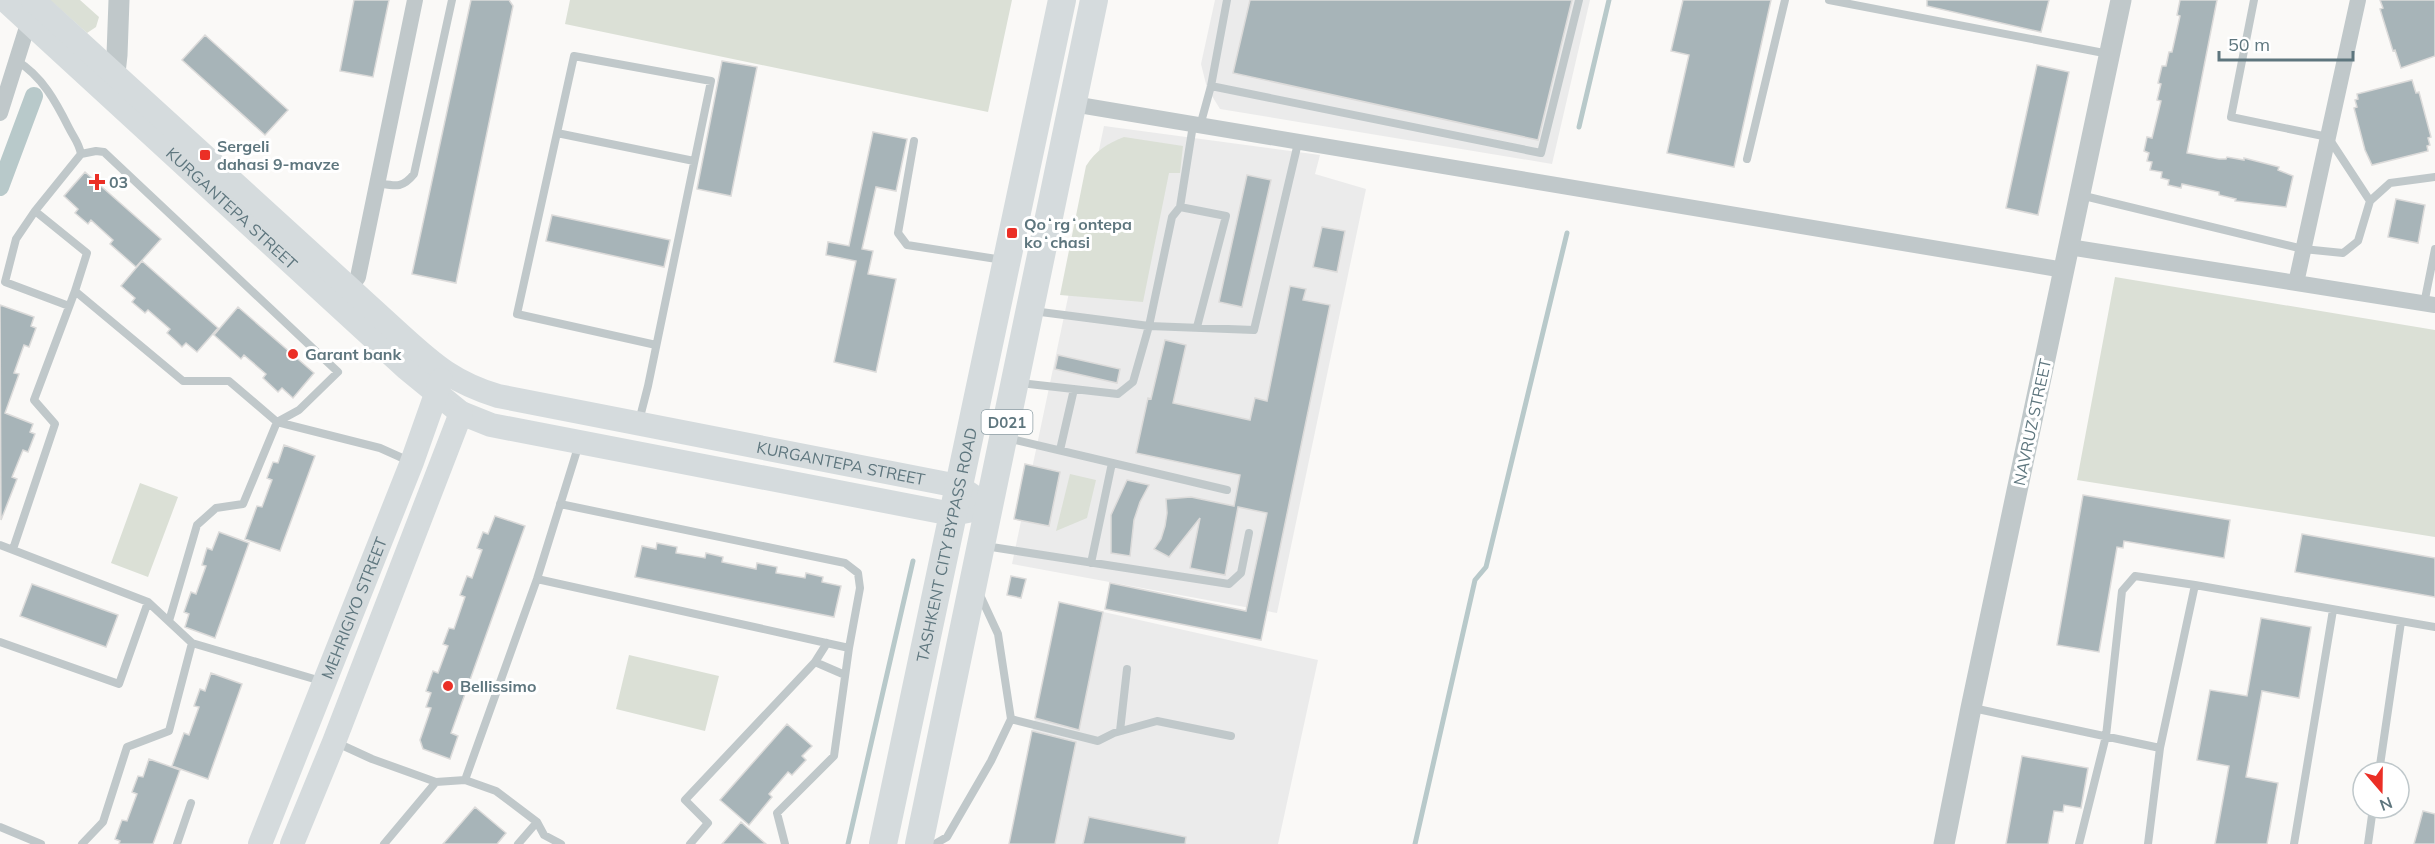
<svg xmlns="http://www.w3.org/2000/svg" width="2435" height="844" font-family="Mulish,sans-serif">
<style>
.built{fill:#ebebeb}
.green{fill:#dbe0d6}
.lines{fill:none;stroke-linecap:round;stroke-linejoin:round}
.stream{stroke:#b8c9ca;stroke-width:5}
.canal{stroke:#b8c9ca;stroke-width:18}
.building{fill:#a7b4b8;stroke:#dcdbda;stroke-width:1.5}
.service{stroke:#c0c8ca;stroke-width:8}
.minor{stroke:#c0c8ca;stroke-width:16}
.tertiary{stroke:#c0c8ca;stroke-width:21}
.secondary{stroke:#d5dbdd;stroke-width:24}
.trunk{stroke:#d5dbdd;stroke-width:28}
.poi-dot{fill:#eb2f26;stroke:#fff;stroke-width:2}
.labels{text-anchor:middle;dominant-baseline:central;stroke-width:6;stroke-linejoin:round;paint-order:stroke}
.shield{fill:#fff;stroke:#8e9fa5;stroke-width:1.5}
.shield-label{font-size:15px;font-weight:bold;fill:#5e767e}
.poi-label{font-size:16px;font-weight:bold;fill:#5e767e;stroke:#fff;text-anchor:start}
.street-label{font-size:16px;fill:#5e767e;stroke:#fff}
</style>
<rect width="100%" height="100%" fill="#faf9f7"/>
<path class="built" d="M1215 0H1590L1552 164 1220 109 1207 88 1201 64Z
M1104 126 1320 155 1315 174 1366 189 1277 613 1012 564Z
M1059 602 1318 660 1278 844H1009Z"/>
<path class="green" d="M50 0H80L99 17 96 27 87 33Z
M570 0H1012L988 112 565 24Z
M1124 137 1183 146 1180 173H1169L1143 302 1060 295 1086 166C1096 150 1107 144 1124 137Z
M2115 277 2435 330V537L2077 480Z
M1070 474 1096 480 1087 518 1056 531Z
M140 483 178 497 148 577 111 563Z
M629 655 719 676 705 731 616 709Z"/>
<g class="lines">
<path class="stream" d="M1579 127 1609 0
M848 844 913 561
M1415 844 1475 580 1486 567 1567 233"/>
<path class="canal" d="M0 187 34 96"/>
</g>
<path class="building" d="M354 0H389L373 77 340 71Z
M471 0H509L513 6 456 283 412 274Z
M1250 0H1572L1538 140 1233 73Z
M1683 0H1771L1734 167 1667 153 1689 55 1671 51Z
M1927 0H2049L2041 32 1927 6Z
M2180 0H2217L2187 153 2219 159H2226L2227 157 2244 160V158L2279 167 2278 170 2293 176 2286 207 2235 201 2236 199 2219 195V192L2182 184 2181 188 2168 185 2169 180 2161 178 2162 172 2150 170 2152 162 2147 161 2149 153 2144 151 2147 137 2152 138 2161 101 2157 100 2161 84 2158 83 2162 66H2166L2169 52H2172L2180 16 2177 15Z
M2380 0H2435V56L2401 68 2395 50 2393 51 2380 9 2383 8Z
M205 35 288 110 265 135 182 60Z
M722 61 757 67 731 196 697 189Z
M2037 65 2069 72 2038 215 2006 208Z
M2412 80 2416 93 2419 92 2431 137 2428 138 2430 145 2427 146 2428 151 2372 165 2365 150 2354 108 2357 107 2355 100 2358 99 2357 94Z
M873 132 907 139 896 191 876 187 862 249 873 251 868 274 896 279 876 372 834 362 856 261 826 255 828 242 849 246Z
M85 172 161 239 136 267 110 244 113 240 91 220 88 224 75 213 78 209 64 196Z
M1247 175 1271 180 1242 307 1219 302Z
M2396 199 2425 205 2418 243 2388 237Z
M552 215 670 240 664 267 546 241Z
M1322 227 1345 231 1337 272 1313 267Z
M142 261 218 328 197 352 186 343 182 347 176 341 167 333 170 329 148 310 145 313 132 302 135 298 121 286Z
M1290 286 1306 289 1303 300 1330 305 1261 640 1105 609 1110 583 1246 611 1267 513 1238 507 1225 575 1190 568 1200 518 1169 557 1154 549 1161 539 1165 526 1167 513 1166 499 1191 497 1234 506 1240 475 1136 453 1148 398 1151 399 1165 340 1186 345 1173 403 1250 420 1255 398 1267 401Z
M0 305 34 317 31 326 36 328 29 347 24 345 14 373 19 374 5 413 33 424 30 432 35 434 28 452 23 450 12 477 17 479 1 520Z
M238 307 314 373 293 398 282 388 278 392 263 378 266 374 244 355 241 359 214 335Z
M1058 355 1120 369 1117 383 1055 369Z
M284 445 315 456 280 551 245 539 257 506 262 507 272 480 267 478 273 462 278 463Z
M1025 464 1060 472 1049 526 1014 519Z
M1127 480 1149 485 1140 502 1134 520 1130 556 1111 553V515Z
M2083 495 2230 520 2224 558 2124 541 2123 548 2117 547 2099 652 2057 645Z
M495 516 525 526 451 733 458 736 450 759 423 749 420 740 431 708 426 707 431 693 426 691 433 671 438 673 448 646 443 644 449 628 454 629 465 597 460 595 467 576 472 578 482 550 477 548 483 532 488 534Z
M219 532 249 543 215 638 185 627 189 614 184 612 191 592 196 594 206 566 202 565 207 548 212 550Z
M2302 534 2435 558V597L2295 572Z
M657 543 677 547 676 553 705 558 706 553 723 557 722 562 756 569 757 563 777 567 776 573 805 578 806 573 823 577 822 582 841 586 834 617 635 577 642 546 656 549Z
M1011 576 1026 579 1021 598 1007 595Z
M32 584 118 615 106 647 20 616Z
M1059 602 1103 612 1079 730 1035 718Z
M2261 618 2311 627 2299 698 2262 691 2246 777 2278 783 2267 844H2215L2229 766 2197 760 2210 690 2247 696Z
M211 673 242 684 208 779 172 766 184 733 189 735 199 707 194 706 200 689 205 691Z
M787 724 812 746 802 756 806 760 792 775 788 772 769 794 772 797 749 825 720 800Z
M1032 731 1076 742 1055 844H1009Z
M2022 756 2088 768 2081 808 2064 805 2063 812 2054 811 2048 844H2006Z
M149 759 180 770 153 844H119L120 841 115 839 122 820 127 821 137 794 132 792 138 776 143 777Z
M475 807 506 833 497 844H443Z
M2423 811 2435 814V844H2414Z
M1089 817 1186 837 1185 844H1083Z
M741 822 766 844H722Z"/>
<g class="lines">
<path class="service" d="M1829 0 2109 54
M2254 0 2231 117 2328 137 2370 201
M17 61C42 76 56 102 69 128 74 138 79 143 81 154L35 211 87 253 75 291
M1211 86 1541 153 1579 0
M1200 126 1211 86 1227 0
M557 133 694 161
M914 141 898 233 907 245 1003 260
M81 154 96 151 104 152 338 372 299 410 277 422 243 504 216 508 197 525 169 621
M1747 159 1785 0
M378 183C395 186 402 189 414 174L452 0
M2080 195 2303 249 2343 253 2358 241 2370 201 2390 183 2435 177
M1180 207 1193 125
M35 211 16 239 5 282 69 306
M2424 304 2435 249
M1033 311 1149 326 1254 330 1298 143
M1020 383 1118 394 1133 382 1149 326 1172 217 1180 207 1226 216 1197 327
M639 421 648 386 711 81 574 56 517 314 656 345
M1007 438 1227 490
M1060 450 1074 389
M560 504 845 563 858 573 860 588 849 648 834 756 777 813 785 844
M0 545 148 602 192 643 169 731 127 747 103 822 82 844
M985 546 1229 584 1241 573 1249 533
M13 549 55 424 34 400 75 291 183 381H229L277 422 380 448 409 461
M1091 563 1112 463
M537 579 849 648
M0 642 119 684 148 602
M192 643 321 681
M815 662 845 675
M1973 708 2160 748
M1011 719 1098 741 1114 733 1157 721 1231 736
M1120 731 1127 669
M335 742 372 759 436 782 465 780 496 791 537 822 544 835 561 844
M2379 772 2401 622
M465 780 537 579 579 444
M0 827 41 844
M177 844 191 803
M384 844 436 782
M518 844 537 822
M690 844 708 823 685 800 815 662 827 643
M935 844 947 837 991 761 1011 719 998 634 979 593
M2079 844 2106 736 2122 591 2135 576 2195 585
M2148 844 2160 748 2195 585 2435 627
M2294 844 2333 610
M2368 844 2373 808"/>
<path class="minor" d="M1073 104 2064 270
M0 113 29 21 34 15
M2069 247 2435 305
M2296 283 2358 0
M350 288 358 277 415 0"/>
<path class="tertiary" d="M105 83 115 73 117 55 119 0
M1944 844 1971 708 2121 0"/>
<g class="secondary">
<path id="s1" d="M5 0 406 368 461 413 491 425 952 514 989 507"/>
<path id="s2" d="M33 0 402 336C435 366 455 383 498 396L958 486 974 497"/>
<path id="s3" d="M260 844 412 462 441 380"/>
<path d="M292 844 334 742 461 413"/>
</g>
<g class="trunk">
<path id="s4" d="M883 844 1062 0"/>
<path d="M919 844 1094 0"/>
</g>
</g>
<g class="poi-dot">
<rect x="199" y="149" width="12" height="12" rx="3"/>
<path d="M94 173h6v6h6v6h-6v6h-6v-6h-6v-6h6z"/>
<rect x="1006" y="227" width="12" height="12" rx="3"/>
<circle cx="293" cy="354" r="6"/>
<circle cx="448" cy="686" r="6"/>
</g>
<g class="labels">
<rect class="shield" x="981.5" y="410" width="51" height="24" rx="4.5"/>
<g class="shield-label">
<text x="1007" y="422">D021</text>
</g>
<g class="poi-label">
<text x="217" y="146">Sergeli<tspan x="217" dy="18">dahasi 9-mavze</tspan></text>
<text x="109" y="182">03</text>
<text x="1024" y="224">Qoʻrgʻontepa<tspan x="1024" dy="18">koʻchasi</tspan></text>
<text x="305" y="354">Garant bank</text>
<text x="460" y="686">Bellissimo</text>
</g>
<g class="street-label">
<text stroke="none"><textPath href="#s1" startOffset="308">KURGANTEPA STREET</textPath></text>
<text transform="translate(2032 422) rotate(-78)">NAVRUZ STREET</text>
<text stroke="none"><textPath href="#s2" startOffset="963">KURGANTEPA STREET</textPath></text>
<text stroke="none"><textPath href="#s4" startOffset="306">TASHKENT CITY BYPASS ROAD</textPath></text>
<text stroke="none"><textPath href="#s3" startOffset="254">MEHRIGIYO STREET</textPath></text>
</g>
</g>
<g transform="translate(2381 790) rotate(160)"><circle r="28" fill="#ffffff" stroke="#bfc8cb" stroke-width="1.5"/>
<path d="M0-4.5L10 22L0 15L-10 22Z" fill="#eb2f26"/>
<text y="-9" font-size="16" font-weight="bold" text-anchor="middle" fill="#5e767e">N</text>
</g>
<path d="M2219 51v9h134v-9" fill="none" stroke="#5e767e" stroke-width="3"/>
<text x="2228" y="51" font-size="18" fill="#5e767e" stroke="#ffffff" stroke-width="4.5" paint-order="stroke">50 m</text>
</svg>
